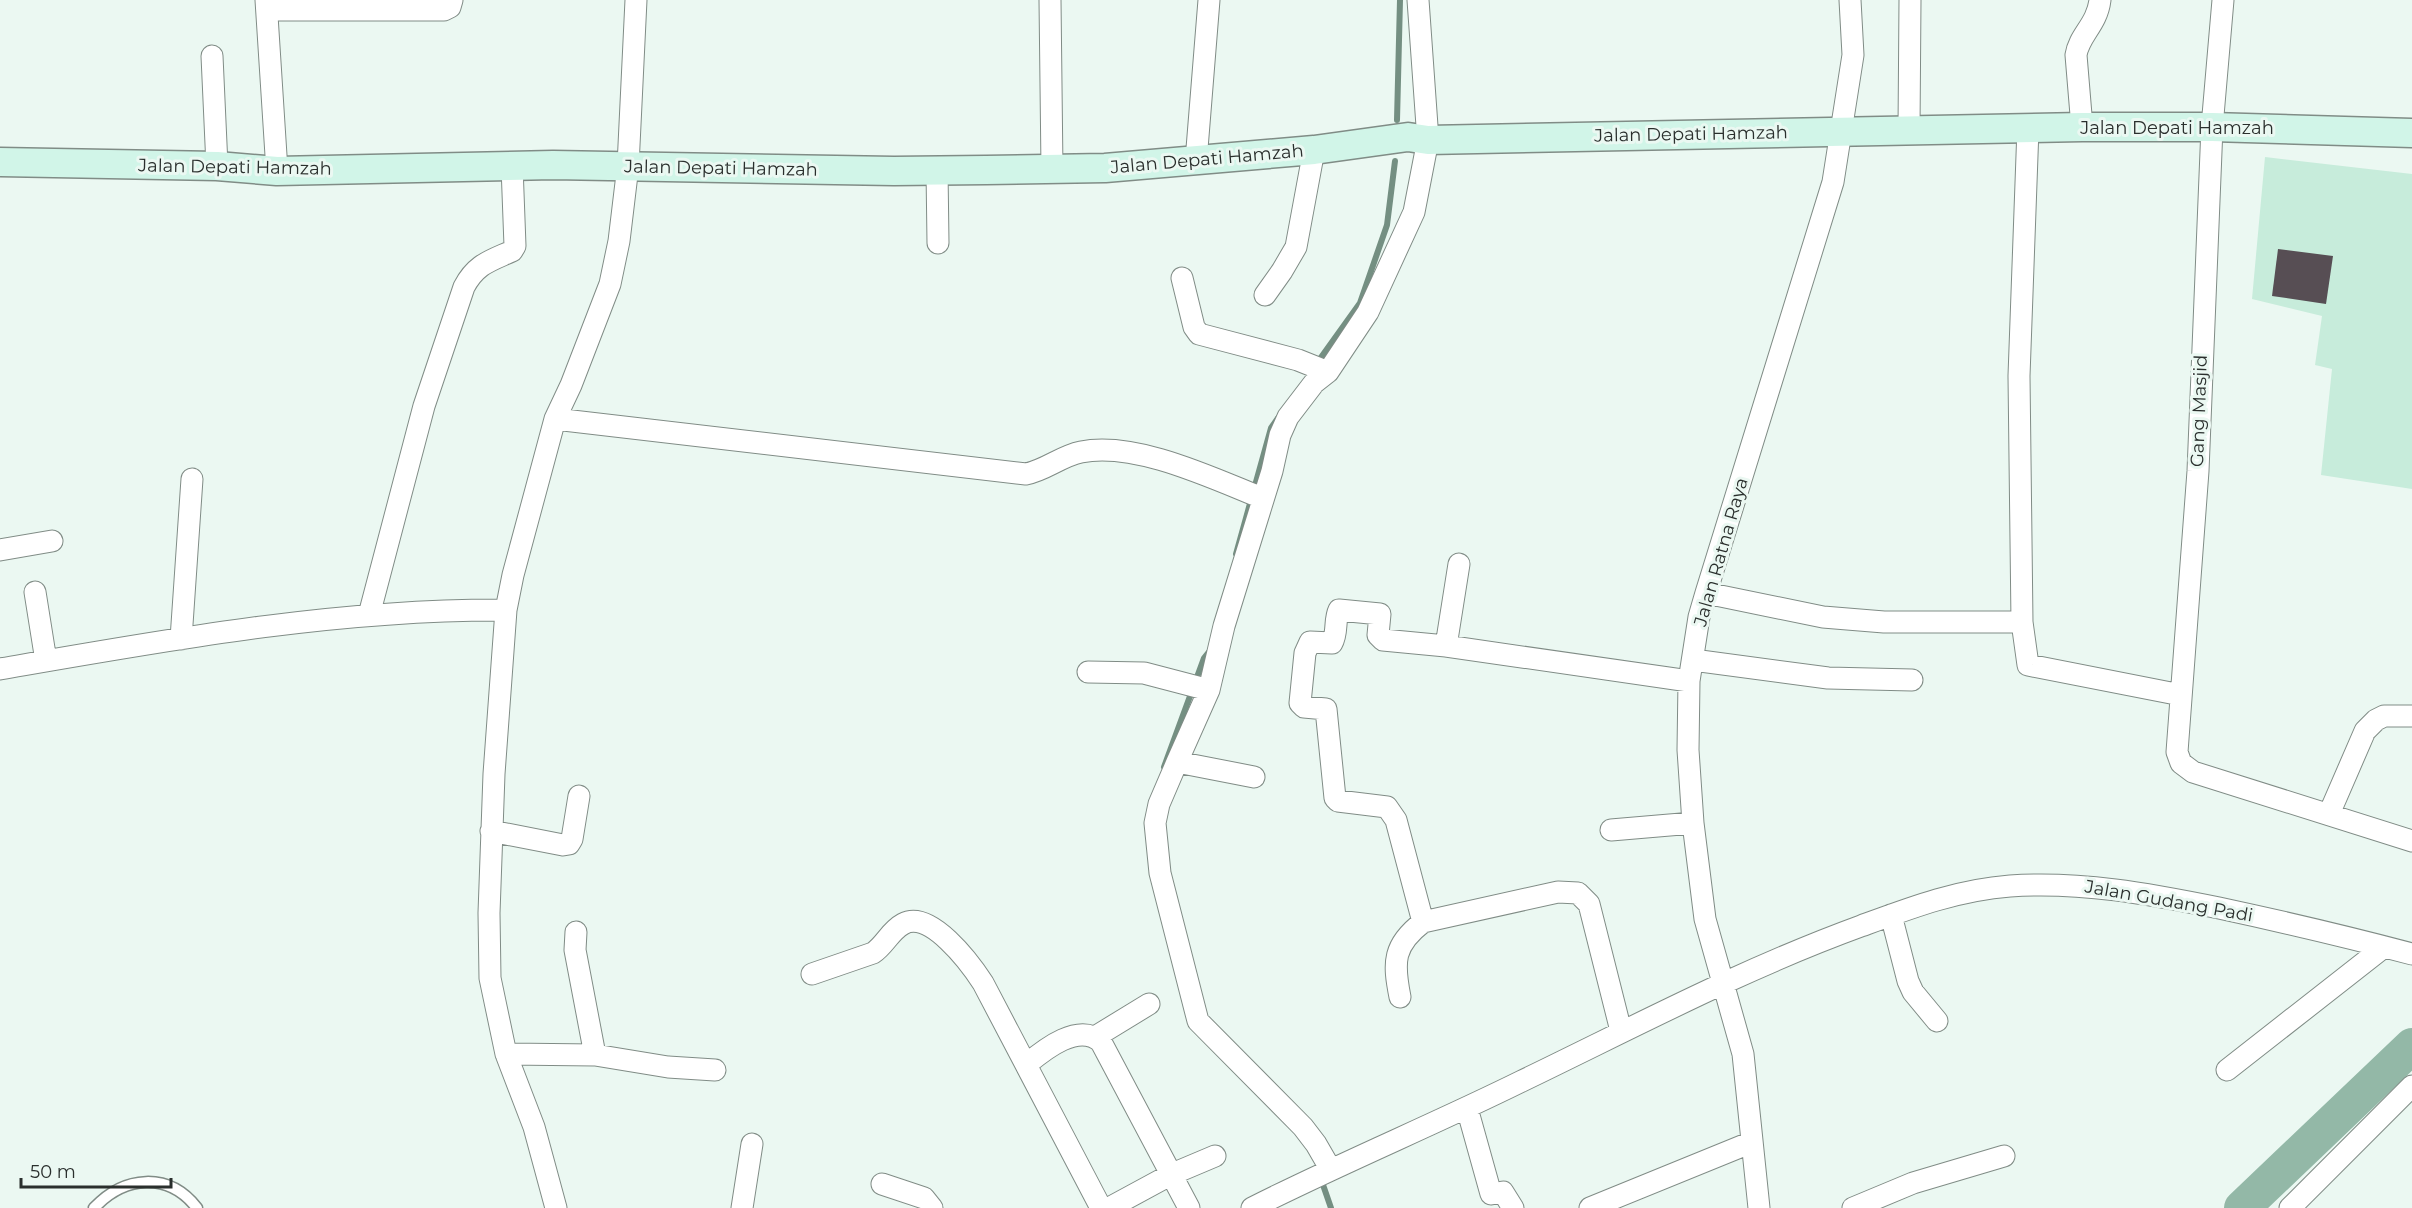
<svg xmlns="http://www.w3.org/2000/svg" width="2412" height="1208" font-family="Montserrat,sans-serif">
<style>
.green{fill:#c7ecdb}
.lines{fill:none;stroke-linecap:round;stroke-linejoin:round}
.stream{stroke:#748f82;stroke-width:6}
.river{stroke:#93b8a7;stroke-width:36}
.building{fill:#574e54}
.service-casing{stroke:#808c86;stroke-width:13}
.minor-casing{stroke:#808c86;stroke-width:23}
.secondary-casing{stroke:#808c86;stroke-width:31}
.service{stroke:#fff;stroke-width:10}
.minor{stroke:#fff;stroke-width:21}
.secondary{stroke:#d1f5e8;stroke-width:28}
.labels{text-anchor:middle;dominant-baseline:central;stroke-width:6;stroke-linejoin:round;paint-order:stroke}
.street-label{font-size:18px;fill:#2a2f2d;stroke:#ebf8f2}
</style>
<rect width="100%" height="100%" fill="#ebf8f2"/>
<path class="green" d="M2265 157 2412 174V489L2321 475 2332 369 2315 365 2322 316 2252 299Z"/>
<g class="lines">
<path class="stream" d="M1397 120 1400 0
M1317 363 1360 303 1387 225 1395 161
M1236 554 1271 428 1278 418
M1164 767 1204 658 1208 653
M1321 1179 1331 1208"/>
<path class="river" d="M2242 1208 2412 1046"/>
</g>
<path class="building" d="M2278 249 2333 256 2326 304 2272 296Z"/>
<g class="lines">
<g class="service-casing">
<path id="service" d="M94 1208C124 1176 168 1171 197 1208"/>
</g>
<g class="minor-casing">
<path id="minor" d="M266 0 277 171
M1050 0 1052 169
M2223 0 2212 127 2198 471 2177 752 2181 763 2193 772 2412 841
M267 10H444L450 7 452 0
M212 56 217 166
M2082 127 2076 55C2079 35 2097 25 2100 0
M2028 128 2019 376 2022 622 2028 665 2181 695
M1909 130 1910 0
M1196 161 1209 0
M937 170 938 243
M1182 278 1194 327 1199 334 1298 360 1328 372
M1265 295 1282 271 1296 247 1314 150
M555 419 1026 474C1046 470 1061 456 1081 452 1135 441 1212 478 1262 498
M0 550 52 541
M35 592 46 661
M1706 593 1823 617 1884 622H2022
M369 615 424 406 464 287C476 264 490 261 512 251L515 246 512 166
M181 639 192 479
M1446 646 1459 564
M1693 660 1828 678 1912 680
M0 669C167 640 336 609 506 610
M1088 672 1144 673 1209 690
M1177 762 1254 777
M2329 814 2365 731 2376 720 2384 716H2412
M1611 830 1693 823
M491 831 563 845 569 844 572 839 579 796
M1891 915 1908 981 1913 992 1937 1021
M1423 922 1396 820 1387 807 1338 801 1335 798 1326 709 1304 707 1300 703 1305 653 1310 642 1332 643C1338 633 1334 620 1339 610L1380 614 1378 635 1383 640 1446 646 1689 681
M576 932 575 950 595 1055
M812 974 873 953C885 945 890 931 903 924 930 909 970 963 983 983L1101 1208
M1400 997C1393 962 1393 945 1423 922L1558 892 1578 893 1589 904 1621 1031
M1095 1037 1149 1004
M506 1054 595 1055 668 1067 715 1070
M1027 1064C1045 1049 1079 1022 1101 1042L1189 1208
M2227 1070 2384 947
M1467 1108 1491 1194 1503 1192 1513 1208
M1331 1170 1316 1144 1303 1127 1198 1021 1160 873 1155 823 1159 804 1177 762 1209 690 1224 626 1272 471 1280 435 1288 417 1314 383 1328 372 1368 312 1414 212 1428 140 1418 0
M882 1184 924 1198 932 1208
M556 1208 534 1127 506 1054 490 978 489 913 494 774 506 610 513 575 555 419 571 385 610 284 619 241 628 166 636 0
M742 1208 752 1144
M1109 1208 1170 1175 1215 1156
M1252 1208C1341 1163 1433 1125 1522 1081 1634 1027 1743 969 1861 926 1910 908 1957 890 2010 886 2080 881 2150 894 2219 908 2284 922 2348 937 2412 954
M1590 1208 1752 1142
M1759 1208 1743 1054 1705 919 1693 823 1688 750 1689 681 1699 617 1706 593 1833 182 1853 55 1850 0
M1853 1208 1913 1183 2004 1156
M2290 1208 2412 1086"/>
</g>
<g class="secondary-casing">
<path id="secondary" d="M0 162 217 166 277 171 553 165 894 171 986 170 1105 168 1314 150 1408 137 1428 140 2082 127H2212L2412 133"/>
</g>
<use href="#service" class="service"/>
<use href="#minor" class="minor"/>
<use href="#secondary" class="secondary"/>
</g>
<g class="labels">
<g class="street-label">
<text x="2177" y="128">Jalan Depati Hamzah</text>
<text transform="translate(1691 134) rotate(-1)">Jalan Depati Hamzah</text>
<text transform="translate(1207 159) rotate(-5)">Jalan Depati Hamzah</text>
<text transform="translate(235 167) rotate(1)">Jalan Depati Hamzah</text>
<text transform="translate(721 168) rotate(1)">Jalan Depati Hamzah</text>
<text transform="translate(2199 411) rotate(-88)">Gang Masjid</text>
<text transform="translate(1721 552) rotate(-74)">Jalan Ratna Raya</text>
<text transform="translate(2169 901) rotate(10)">Jalan Gudang Padi</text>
</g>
</g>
<path d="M21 1178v9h150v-9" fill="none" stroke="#2a2f2d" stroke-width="3"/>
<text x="30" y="1178" font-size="18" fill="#2a2f2d" stroke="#ebf8f2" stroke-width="4.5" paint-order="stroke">50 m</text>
</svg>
